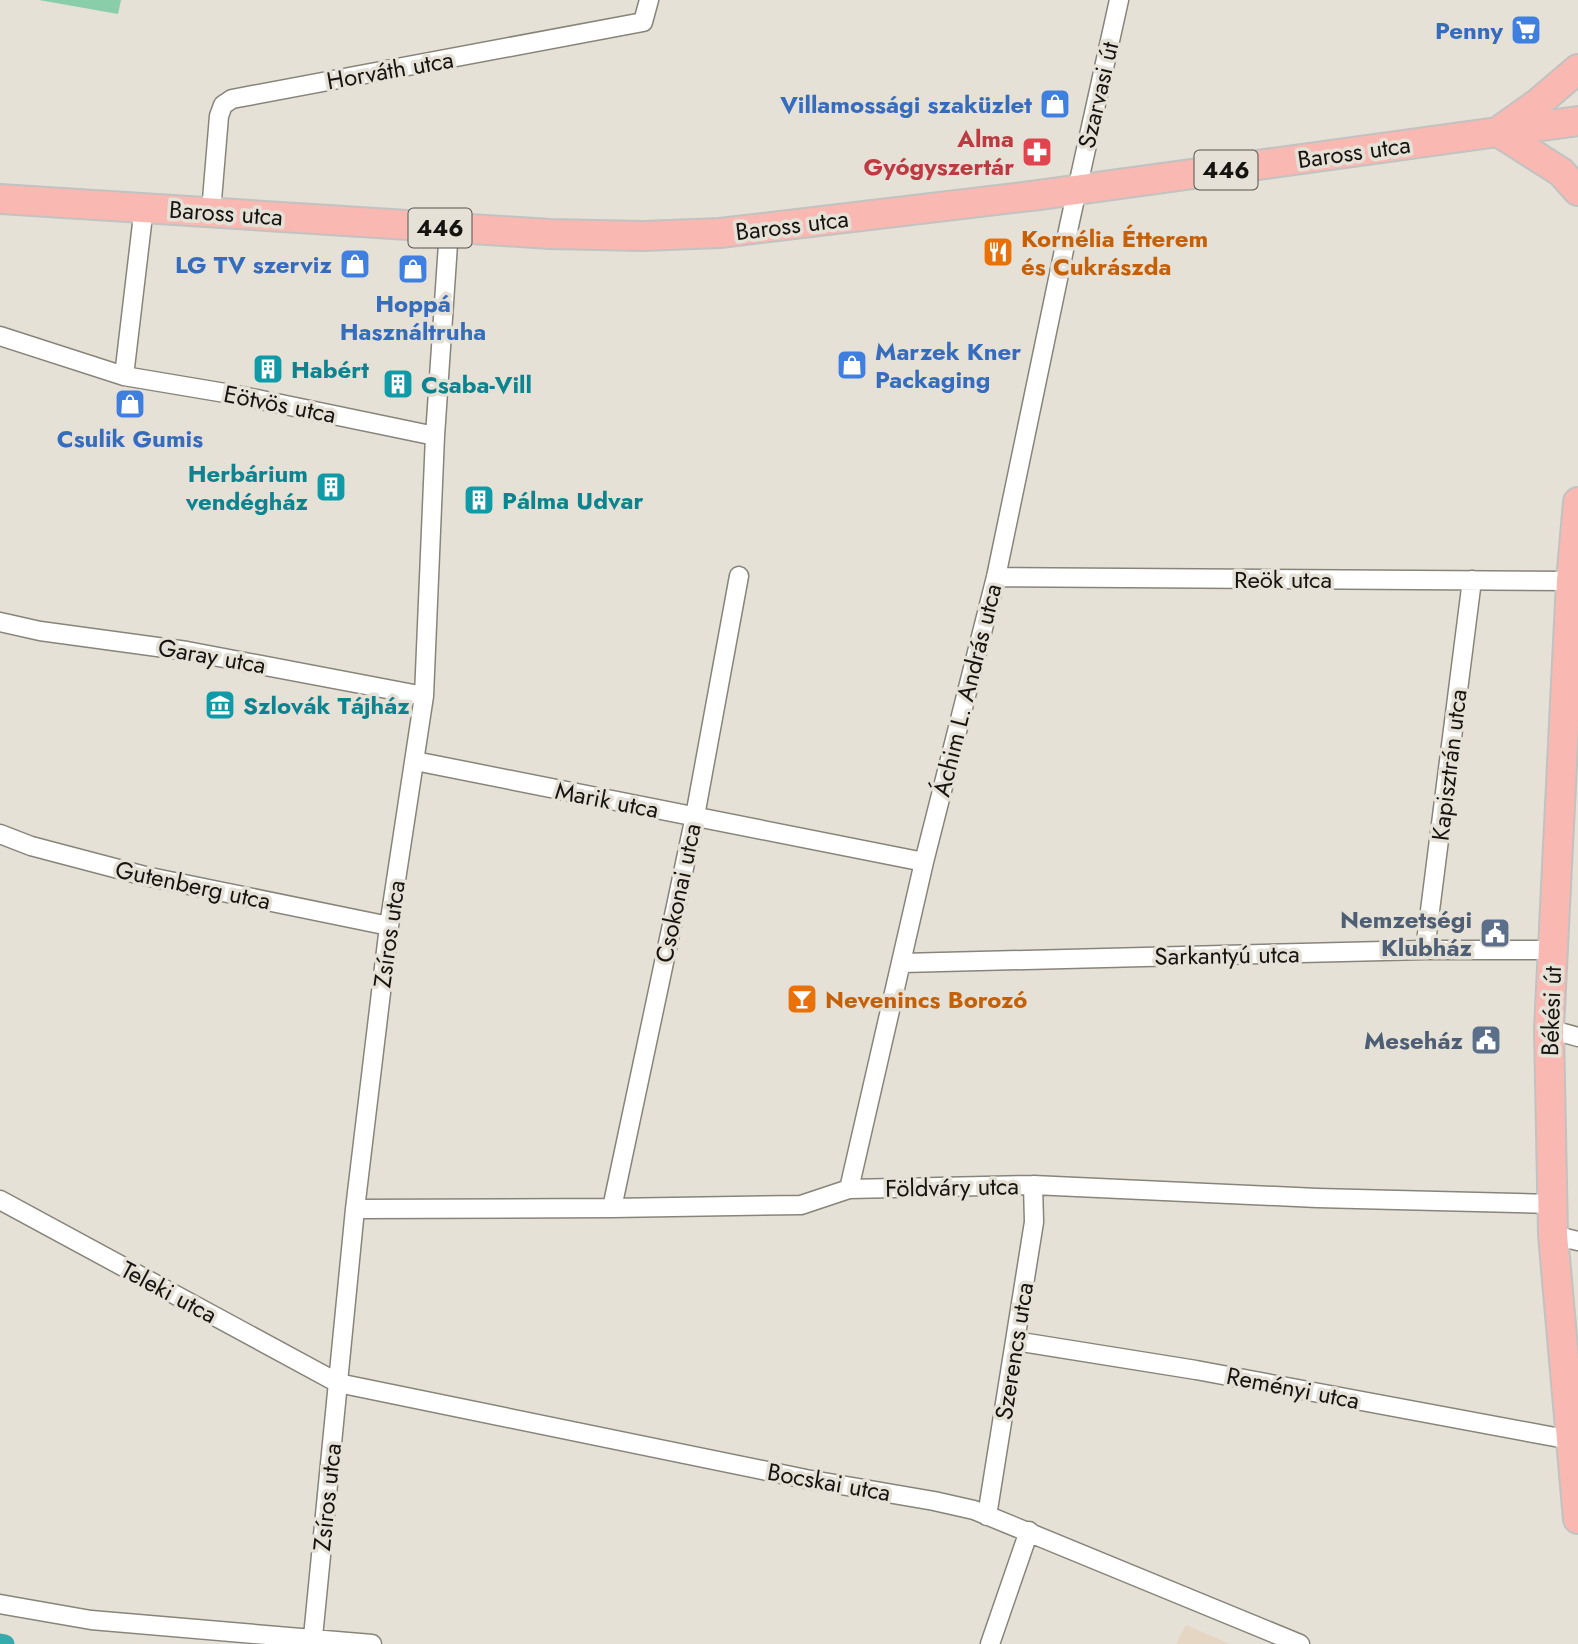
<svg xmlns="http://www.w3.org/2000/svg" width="1578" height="1644" font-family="Jost,sans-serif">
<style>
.industrial{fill:#e5d5c3}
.green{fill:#89cea9}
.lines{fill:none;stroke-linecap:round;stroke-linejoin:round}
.canal{stroke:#36abad;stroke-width:19}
.minor-casing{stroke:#888479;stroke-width:21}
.primary-casing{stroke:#c2c2c1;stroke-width:32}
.minor{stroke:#fff;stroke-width:18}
.primary{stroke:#f9b9b2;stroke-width:28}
.labels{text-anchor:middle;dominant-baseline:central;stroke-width:7;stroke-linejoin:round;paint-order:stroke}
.shield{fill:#e6e1d6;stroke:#54524b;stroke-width:2}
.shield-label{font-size:23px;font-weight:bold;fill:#161410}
.shop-label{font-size:24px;font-weight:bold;fill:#366cbe;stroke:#e6e1d6;text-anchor:end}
.street-label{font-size:24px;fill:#161410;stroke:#e6e1d6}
.health-label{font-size:24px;font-weight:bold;fill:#be3a42;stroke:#e6e1d6;text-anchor:end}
.food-label{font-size:24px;font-weight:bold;fill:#c56008;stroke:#e6e1d6;text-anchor:start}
.culture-label{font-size:24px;font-weight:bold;fill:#0d838f;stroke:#e6e1d6;text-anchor:start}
.service-label{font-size:24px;font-weight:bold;fill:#4e5e75;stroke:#e6e1d6;text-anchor:end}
</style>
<rect width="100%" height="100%" fill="#e6e1d6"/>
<path class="industrial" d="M1186 1625 1230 1644H1176Z"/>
<path class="green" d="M39 0H121L118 14Z"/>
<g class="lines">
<path class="canal" d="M0 1643 5 1644"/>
<g class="minor-casing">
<path id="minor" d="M144 207 124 376 237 395 435 436
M211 212 219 116 223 105 232 99 643 22 649 0
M0 336 124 376
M996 577 1571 581
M0 622 40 631 187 651 424 696
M415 761 924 862
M0 834 31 846 145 876 389 926
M1425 950 1472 580
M902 963 1425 950H1553
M1549 1029 1578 1037
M849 1189 924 862 996 577 1069 226 1119 0
M0 1200 338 1383 806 1479 934 1501 974 1510 1300 1644
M612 1208 695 816 739 576
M355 1209 612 1208 801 1205 849 1189 1033 1185 1317 1198 1551 1204
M1553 1235 1578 1241
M1015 1341 1196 1370 1571 1440
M987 1516 1034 1222 1033 1185
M0 1604 91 1620 372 1644
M313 1637 355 1209 389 926 424 696 435 436 449 229
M990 1644 1029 1531"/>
</g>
<g class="primary-casing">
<path id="primary" d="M1500 130 1538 103 1578 69
M1498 132 1561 172 1578 191
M0 199 550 234 643 236 720 233 1039 195 1578 121
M1578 502 1571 581 1549 1029 1553 1235 1578 1519"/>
</g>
<use href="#minor" class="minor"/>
<use href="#primary" class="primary"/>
</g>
<defs>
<g id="supermarket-square" transform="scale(1.575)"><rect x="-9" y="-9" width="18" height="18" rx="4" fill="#3f7fe0" stroke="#e6e1d6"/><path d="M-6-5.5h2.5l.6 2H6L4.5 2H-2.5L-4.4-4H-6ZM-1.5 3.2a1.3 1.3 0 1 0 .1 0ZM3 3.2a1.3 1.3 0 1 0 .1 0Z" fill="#fff"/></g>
<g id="shop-square" transform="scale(1.575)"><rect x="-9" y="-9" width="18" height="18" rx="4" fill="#3f7fe0" stroke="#e6e1d6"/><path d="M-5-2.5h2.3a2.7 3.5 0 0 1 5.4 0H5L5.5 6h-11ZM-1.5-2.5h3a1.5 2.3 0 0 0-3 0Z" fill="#fff"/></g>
<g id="pharmacy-square" transform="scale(1.575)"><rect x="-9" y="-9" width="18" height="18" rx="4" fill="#e0444e" stroke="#e6e1d6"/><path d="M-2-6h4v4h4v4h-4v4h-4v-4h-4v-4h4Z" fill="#fff"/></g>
<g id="restaurant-square" transform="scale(1.575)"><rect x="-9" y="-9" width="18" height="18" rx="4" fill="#e8710a" stroke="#e6e1d6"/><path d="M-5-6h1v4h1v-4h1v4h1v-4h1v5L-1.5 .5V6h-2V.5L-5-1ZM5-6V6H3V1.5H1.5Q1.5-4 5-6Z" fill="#fff"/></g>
<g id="building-square" transform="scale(1.575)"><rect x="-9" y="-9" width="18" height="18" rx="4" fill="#0f9aa8" stroke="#e6e1d6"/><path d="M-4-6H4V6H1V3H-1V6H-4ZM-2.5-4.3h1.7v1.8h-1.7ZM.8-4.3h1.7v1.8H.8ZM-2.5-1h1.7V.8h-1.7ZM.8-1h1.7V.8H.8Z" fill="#fff"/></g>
<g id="museum-square" transform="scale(1.575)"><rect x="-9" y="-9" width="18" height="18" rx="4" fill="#0f9aa8" stroke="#e6e1d6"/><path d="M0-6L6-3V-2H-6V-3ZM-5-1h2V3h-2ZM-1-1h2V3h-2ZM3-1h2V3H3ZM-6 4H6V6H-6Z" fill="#fff"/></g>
<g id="civic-square" transform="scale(1.575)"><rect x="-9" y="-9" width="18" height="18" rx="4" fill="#5c6f8a" stroke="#e6e1d6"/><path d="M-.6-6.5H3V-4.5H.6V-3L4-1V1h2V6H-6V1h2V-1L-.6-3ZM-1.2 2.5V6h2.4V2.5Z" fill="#fff"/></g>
<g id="bar-square" transform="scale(1.575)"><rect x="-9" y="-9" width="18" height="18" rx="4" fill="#e8710a" stroke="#e6e1d6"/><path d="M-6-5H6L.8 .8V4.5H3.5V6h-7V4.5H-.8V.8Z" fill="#fff"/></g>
</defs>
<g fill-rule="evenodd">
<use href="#supermarket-square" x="1526" y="30"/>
<use href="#shop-square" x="1055" y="104"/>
<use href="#pharmacy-square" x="1037" y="152"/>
<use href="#restaurant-square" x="998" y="252"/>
<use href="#shop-square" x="355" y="264"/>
<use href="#shop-square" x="413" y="269"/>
<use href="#shop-square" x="852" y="365"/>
<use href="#building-square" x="268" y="369"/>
<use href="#building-square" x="398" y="384"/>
<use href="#shop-square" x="130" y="404"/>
<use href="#building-square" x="331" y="487"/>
<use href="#building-square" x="479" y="500"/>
<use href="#museum-square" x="220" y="705"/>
<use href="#civic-square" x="1495" y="933"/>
<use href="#bar-square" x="802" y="999"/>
<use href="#civic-square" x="1486" y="1040"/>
</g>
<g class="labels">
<g class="shield">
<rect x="1194.5" y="150.5" width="63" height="39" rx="5"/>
<rect x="408.5" y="208.5" width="63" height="39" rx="5"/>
</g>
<g class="shield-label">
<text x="1226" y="170">446</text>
<text x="440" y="228">446</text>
</g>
<g class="shop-label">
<text x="1503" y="30">Penny</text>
<text x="1032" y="104">Villamossági szaküzlet</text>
<text x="332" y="264">LG TV szerviz</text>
<text x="413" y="303" text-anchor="middle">Hoppá<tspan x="413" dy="28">Használtruha</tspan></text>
<text x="875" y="351" text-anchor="start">Marzek Kner<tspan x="875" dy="28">Packaging</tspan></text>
<text x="130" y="438" text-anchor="middle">Csulik Gumis</text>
</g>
<g class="street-label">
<text transform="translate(390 70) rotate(-10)">Horváth utca</text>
<text transform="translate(1098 95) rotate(-77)">Szarvasi út</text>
<text transform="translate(1354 152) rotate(-8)">Baross utca</text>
<text transform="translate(226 213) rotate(4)">Baross utca</text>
<text transform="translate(792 225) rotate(-7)">Baross utca</text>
<text transform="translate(280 404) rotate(11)">Eötvös utca</text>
<text x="1283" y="579">Reök utca</text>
<text transform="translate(212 656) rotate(10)">Garay utca</text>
<text transform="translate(967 690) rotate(-76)">Áchim L. András utca</text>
<text transform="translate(1449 765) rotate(-83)">Kapisztrán utca</text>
<text transform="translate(607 800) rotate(11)">Marik utca</text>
<text transform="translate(193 885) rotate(12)">Gutenberg utca</text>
<text transform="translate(678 893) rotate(-78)">Csokonai utca</text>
<text transform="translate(389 934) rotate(-82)">Zsíros utca</text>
<text transform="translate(1227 955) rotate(-1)">Sarkantyú utca</text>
<text transform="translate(1551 1011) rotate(-88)">Békési út</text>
<text transform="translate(952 1187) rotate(-1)">Földváry utca</text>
<text transform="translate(169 1292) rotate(28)">Teleki utca</text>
<text transform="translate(1014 1351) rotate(-81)">Szerencs utca</text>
<text transform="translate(1293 1388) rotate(11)">Reményi utca</text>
<text transform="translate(829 1482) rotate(10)">Bocskai utca</text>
<text transform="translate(327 1497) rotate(-84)">Zsíros utca</text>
</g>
<g class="health-label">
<text x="1014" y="138">Alma<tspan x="1014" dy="28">Gyógyszertár</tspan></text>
</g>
<g class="food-label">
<text x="1021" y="238">Kornélia Étterem<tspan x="1021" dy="28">és Cukrászda</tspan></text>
<text x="825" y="999">Nevenincs Borozó</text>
</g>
<g class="culture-label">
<text x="291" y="369">Habért</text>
<text x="421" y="384">Csaba-Vill</text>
<text x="308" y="473" text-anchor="end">Herbárium<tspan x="308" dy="28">vendégház</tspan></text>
<text x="502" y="500">Pálma Udvar</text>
<text x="243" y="705">Szlovák Tájház</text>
</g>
<g class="service-label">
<text x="1472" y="919">Nemzetségi<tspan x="1472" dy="28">Klubház</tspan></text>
<text x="1463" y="1040">Meseház</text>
</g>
</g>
</svg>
